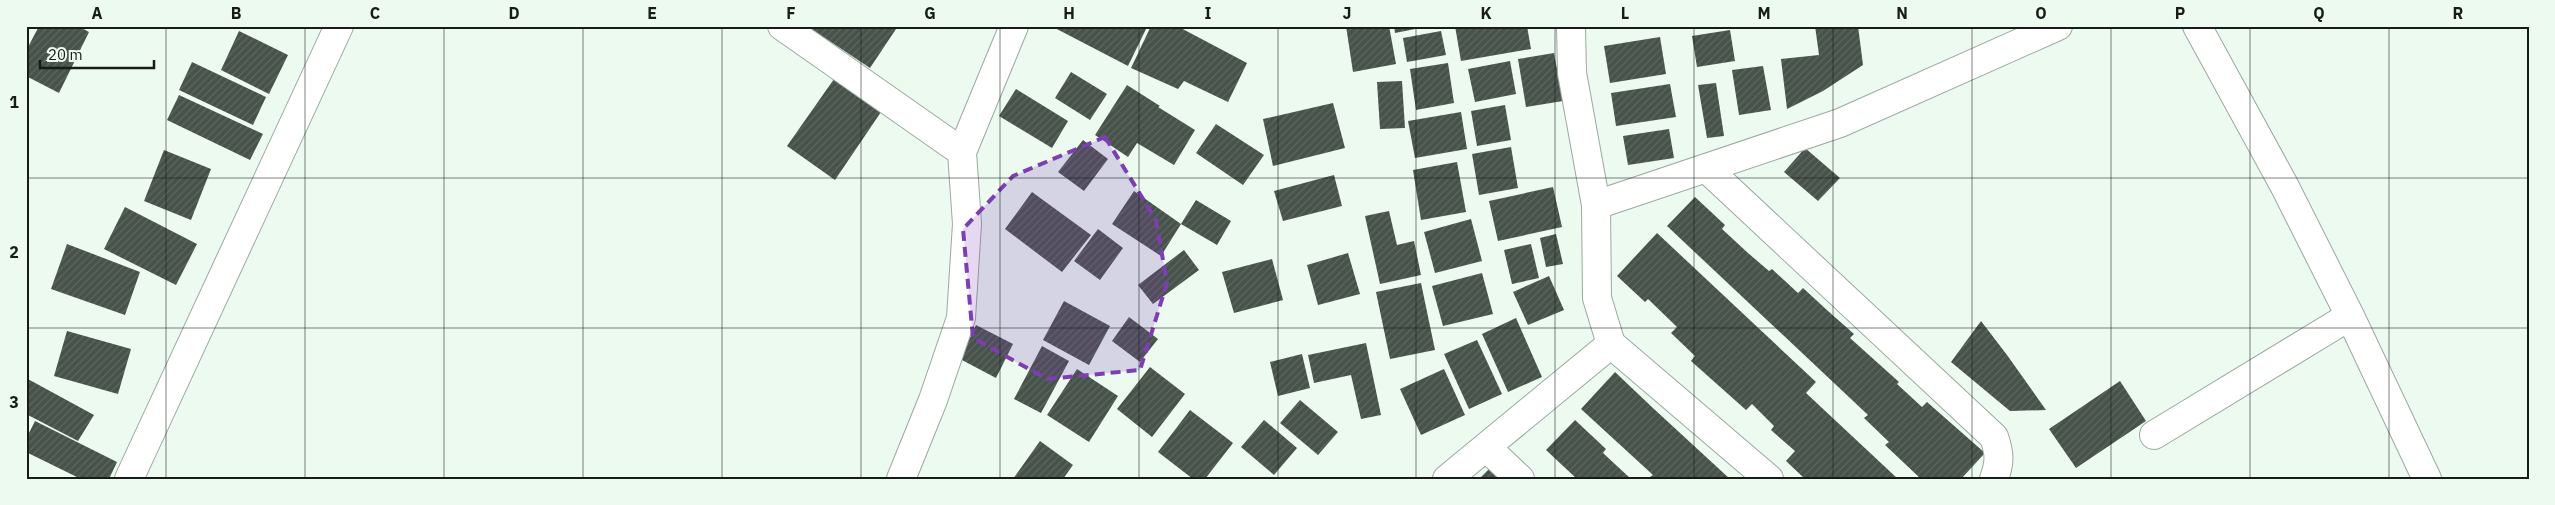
<svg xmlns="http://www.w3.org/2000/svg" width="2555" height="505" font-family="'IBM Plex Sans',sans-serif">
<style>
.building{fill:url(#building-hatch)}
.lines{fill:none;stroke-linecap:round;stroke-linejoin:round}
.minor-casing{stroke:#9ba9a0;stroke-width:30}
.minor{stroke:#fff;stroke-width:28}
.marked{fill:#7e3eb3;fill-opacity:0.2;stroke:#7e3eb3;stroke-width:4;stroke-dasharray:10 6;stroke-linejoin:round}
.grid{fill:none;stroke:#171c18;stroke-width:1;stroke-opacity:0.55}
.neatline{fill:none;stroke:#171c18;stroke-width:2}
.grid-label{font-size:16px;text-anchor:middle;font-weight:bold;fill:#171c18}
</style>
<defs>
<pattern id="building-hatch" width="6" height="6" patternUnits="userSpaceOnUse" patternTransform="scale(1.25)"><rect width="6" height="6" fill="#46524a"/><path d="M-1 1l2-2M0 6l6-6M5 7l2-2" fill="none" stroke="#5d6760"/></pattern>
</defs>
<rect width="100%" height="100%" fill="#ecfaf0"/>
<path class="building" d="M39 26H78L89 32 59 93 26 76V51Z
M807 26H898L870 68Z
M1051 26H1140L1146 29 1128 66Z
M1151 26H1177L1247 63 1228 102 1184 81 1178 89 1131 68Z
M1346 26H1389L1396 64 1353 72Z
M1394 26H1425V27L1395 33Z
M1455 26H1527L1531 49 1461 61Z
M1815 26H1858L1863 65 1823 91 1787 109 1781 59 1819 55Z
M1730 30 1735 61 1697 67 1692 36Z
M239 31 288 55 269 94 221 70Z
M1441 31 1446 55 1407 62 1403 38Z
M1660 37 1666 74 1610 83 1604 46Z
M1554 53 1563 101 1526 107 1518 59Z
M1510 61 1516 94 1475 102 1468 69Z
M192 62 266 97 253 125 179 90Z
M1448 63 1454 103 1416 110 1410 69Z
M1763 66 1771 110 1739 115 1732 70Z
M1071 72 1107 94 1090 120 1055 98Z
M834 79 881 112 835 180 787 146Z
M1402 81 1405 128 1380 129 1377 82Z
M1716 83 1724 136 1707 138 1698 85Z
M1670 84 1676 117 1616 126 1611 93Z
M1127 85 1160 106 1158 107 1195 130 1174 165 1137 143 1128 157 1095 135Z
M1016 89 1068 121 1052 148 999 116Z
M179 95 263 134 250 160 167 120Z
M1333 103 1345 148 1273 166 1263 119Z
M1505 105 1511 140 1477 146 1471 111Z
M1461 112 1467 149 1415 158 1408 121Z
M1216 124 1264 155 1243 185 1196 153Z
M1669 129 1674 158 1628 165 1623 136Z
M1083 140 1108 159 1084 191 1058 172Z
M1511 147 1518 188 1479 195 1472 154Z
M1805 148 1840 178 1818 201 1784 172Z
M164 150 211 169 191 220 144 201Z
M1457 162 1466 212 1421 220 1413 170Z
M1334 175 1342 206 1283 221 1274 191Z
M1553 187 1562 227 1498 241 1489 201Z
M1134 191 1181 224 1161 256 1112 224Z
M1032 192 1091 235 1062 272 1005 229Z
M1695 197 1725 225 1722 229 1748 253 1769 271 1772 269 1798 293 1803 288 1828 311 1854 334 1850 338 1899 382 1897 384 1922 407 1927 402 1985 453 1961 479H1921L1885 445 1889 442 1864 418 1868 415 1667 226Z
M1196 200 1231 221 1217 245 1181 224Z
M125 207 197 244 176 285 104 249Z
M1389 211 1397 245 1414 241 1421 275 1380 284 1365 216Z
M1471 219 1482 261 1435 273 1424 232Z
M1098 229 1123 248 1100 280 1074 261Z
M1657 233 1816 382 1806 393 1898 479H1805L1786 461 1795 451 1771 430 1774 426 1752 404 1746 410 1691 361 1695 356 1671 333 1677 327 1648 299 1645 302 1617 276Z
M1556 234 1563 264 1546 267 1540 238Z
M67 244 140 272 125 315 51 289Z
M1531 244 1539 278 1512 284 1504 250Z
M1184 250 1199 270 1153 304 1138 285Z
M1348 253 1360 294 1318 305 1307 265Z
M1272 259 1283 300 1234 313 1222 272Z
M1482 273 1493 314 1443 326 1432 286Z
M1549 276 1564 310 1528 325 1513 292Z
M1421 283 1435 350 1390 359 1376 292Z
M1064 301 1110 326 1089 365 1043 340Z
M1129 317 1158 339 1140 362 1112 341Z
M1516 318 1542 377 1508 392 1482 334Z
M1981 321 2007 355 2046 410 2010 411 1951 362Z
M976 325 1013 344 996 378 960 359Z
M67 331 131 349 118 394 54 376Z
M1477 340 1502 394 1469 409 1444 354Z
M1366 343 1381 415 1361 419 1351 375 1314 383 1308 355Z
M1042 346 1069 361 1041 413 1014 399Z
M1302 354 1310 388 1278 396 1270 362Z
M1150 367 1185 394 1152 437 1117 409Z
M1077 369 1118 396 1089 442 1047 415Z
M1444 369 1465 415 1421 435 1400 389Z
M1615 372 1654 409 1730 479H1652L1650 477 1653 475 1581 409Z
M26 378 94 415 78 441 26 414Z
M2120 381 2146 421 2076 468 2049 429Z
M1300 400 1338 432 1318 455 1280 423Z
M1190 410 1233 443 1205 479H1193L1158 452Z
M1264 420 1297 448 1274 475 1241 447Z
M1575 420 1606 449 1603 453 1631 479H1577L1546 450Z
M35 421 117 462 109 479H81L26 452V439Z
M1040 441 1073 465 1063 479H1013Z
M1489 469 1500 479H1479Z"/>
<g class="lines">
<g class="minor-casing">
<path id="minor" d="M782 26 962 152
M1571 26 1572 73 1596 205 1597 298 1611 344 1769 479
M2197 26 2284 185 2350 316 2427 479
M1706 168 1994 437C2000 454 2000 462 1994 479
M1596 205 1840 123 2058 26
M2154 435 2350 316
M1486 447 1520 479
M129 479 339 26
M901 479 933 400 961 318 967 224 962 152 1014 26
M1447 479 1611 344"/>
</g>
<use href="#minor" class="minor"/>
</g>
<path class="marked" d="M1105 137 1156 220 1167 283 1140 370 1047 379 973 338 963 229 1013 176Z"/>
<path class="grid" d="M166 26V479M305 26V479M444 26V479M583 26V479M722 26V479M861 26V479M1000 26V479M1139 26V479M1278 26V479M1416 26V479M1555 26V479M1694 26V479M1833 26V479M1972 26V479M2111 26V479M2250 26V479M2389 26V479M26 178H2529M26 328H2529"/>
<rect width="2555" height="505" fill="none" stroke="#ecfaf0" stroke-width="55"/>
<path d="M40 60v8h114v-8" fill="none" stroke="#171c18" stroke-width="2.5"/>
<text x="48" y="60" font-size="15" fill="#171c18" stroke="#ecfaf0" stroke-width="4" paint-order="stroke">20 m</text>
<rect x="28" y="28" width="2500" height="450" class="neatline"/>
<g class="grid-label">
<text x="97" y="19">A</text>
<text x="236" y="19">B</text>
<text x="375" y="19">C</text>
<text x="514" y="19">D</text>
<text x="652" y="19">E</text>
<text x="791" y="19">F</text>
<text x="930" y="19">G</text>
<text x="1069" y="19">H</text>
<text x="1208" y="19">I</text>
<text x="1347" y="19">J</text>
<text x="1486" y="19">K</text>
<text x="1625" y="19">L</text>
<text x="1764" y="19">M</text>
<text x="1902" y="19">N</text>
<text x="2041" y="19">O</text>
<text x="2180" y="19">P</text>
<text x="2319" y="19">Q</text>
<text x="2458" y="19">R</text>
<text x="14" y="108">1</text>
<text x="14" y="258">2</text>
<text x="14" y="408">3</text>
</g>
</svg>
